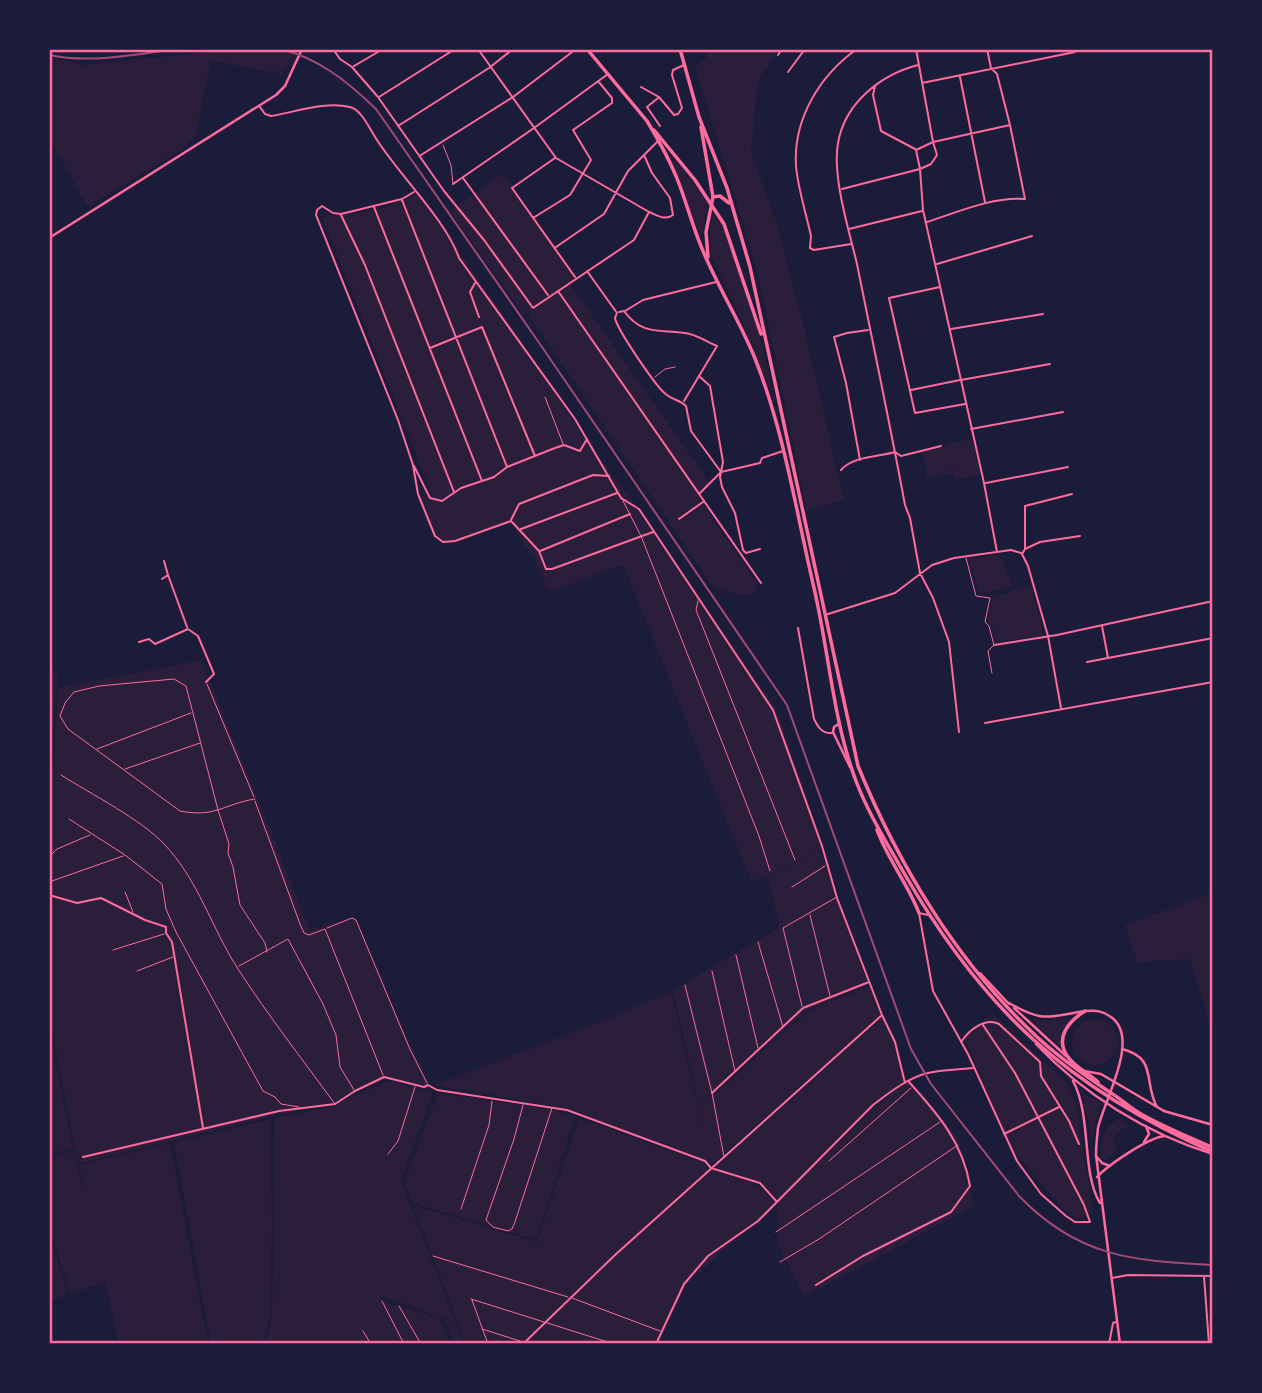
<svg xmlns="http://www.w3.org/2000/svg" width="1262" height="1393" font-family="'IBM Plex Serif',serif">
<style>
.green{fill:#2a1e3b}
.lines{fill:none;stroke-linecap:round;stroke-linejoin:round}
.service{stroke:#ff6b9d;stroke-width:1}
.minor{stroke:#ff6b9d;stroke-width:2}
.tertiary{stroke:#ff6b9d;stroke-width:2.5}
.secondary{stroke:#ff6b9d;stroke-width:2.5}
.primary{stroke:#ff6b9d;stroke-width:3.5}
.rail{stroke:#a44b75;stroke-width:2}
.neatline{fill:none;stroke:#ff6b9d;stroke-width:2.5}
</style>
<rect width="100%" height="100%" fill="#1b1b3a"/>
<path class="green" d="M239 49 296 52 281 76 276 70 275 73 219 62 210 63 196 136 181 150 88 207 49 138V57L82 65Z
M704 49H778L758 81 751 152 777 224 804 327 844 500 807 511 757 270 695 67 707 57Z
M668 148 708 203 702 234 700 235Z
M503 173 577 279 570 284 710 483 696 494 758 584 754 593C738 598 725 591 711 584L528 314 557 293 524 315 450 211Z
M418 192 516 333 588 443 635 504 776 708 824 848 767 876 751 881 623 565 549 592 538 566 510 522 450 543 444 544 433 537 417 497 430 495 438 499 432 495 323 219 326 215C355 215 394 209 418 192Z
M713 213C738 233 768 371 777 409L750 339 711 255 709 236Z
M972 439 981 475 955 479 951 464 952 473 927 478 923 452 946 446V444Z
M1000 554 1012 586 980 595 969 559Z
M1031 585 1044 635 995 643 992 626 987 622 992 598Z
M202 660 310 930 354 917 428 1085 386 1079 331 1102 77 1164 85 1193 79 1165 170 1143 208 1344H119L105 1282 70 1294 49 1224V1158L74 1151 77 1157 49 1015V775L51 774 49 803 53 819 51 802 58 688Z
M49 666 58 676 49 773Z
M820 850 868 985 807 1010 714 1093 700 1099 714 1095 810 1010 872 985 883 1014 712 1164 569 1109 435 1085 612 1017 671 991 706 1140 673 990 780 927 767 877Z
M1213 893V1035L1190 959 1137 962 1125 925Z
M992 1013 1067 1083 1076 1102 1093 1213C1082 1220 1076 1219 1066 1212L1013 1151 964 1038Z
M884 1016 896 1041 906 1078 873 1105 802 1177 906 1080 958 1138 974 1206 804 1297 778 1244V1201L761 1182 715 1167Z
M1071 1017C1064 1028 1059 1036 1062 1049L1026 1018 1050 1021Z
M1072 1042a23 23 0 1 1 46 0a23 23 0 1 1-46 0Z
M51 1041 73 1148 49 1155V1043Z
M388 1081 433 1092 401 1181 464 1344H452L451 1333 444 1319 382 1296 380 1301 439 1318 450 1344H353L359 1333 352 1344H265L272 1318 275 1118 330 1107Z
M1082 1089 1086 1095 1102 1104 1095 1123 1092 1146Z
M438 1093 554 1110 575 1117 536 1240 413 1203 404 1182Z
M579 1118 702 1162 708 1168C728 1175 770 1182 774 1208L729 1245 686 1285 659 1344H466L413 1205 537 1242Z
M270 1119 272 1221 270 1318 263 1340 249 1344H211L174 1142Z
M1118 1119 1125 1122 1126 1128 1120 1130 1114 1137 1118 1148 1106 1161 1101 1158C1102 1141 1102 1128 1118 1119Z
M49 1233 68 1294 49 1302Z"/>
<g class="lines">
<path class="service" d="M443 145 451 165 453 184
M655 377 665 369 675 367
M545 397 563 444
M622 499 641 536 759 836 770 871
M966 558 976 596 990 598 985 622 989 626 994 645 988 651 992 673
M698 601 696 610 795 860
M207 684 254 797
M97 749 191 713
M125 769 200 743
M61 775C91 794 142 820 164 844 198 879 212 929 238 969 268 1015 302 1059 335 1104
M255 799C224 804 215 818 180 811L68 729 60 716 65 703 74 692 99 686 174 679 186 686 218 810 229 844 228 853 233 867 240 905 265 943 267 952
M255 801 300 924 304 933 309 935 325 929 383 1075
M69 819 125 855 162 884 166 909 176 932 263 1091 275 1097 281 1104 299 1107
M49 857 57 849 90 835
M49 882 123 856
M792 887 825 866
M125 892 133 912
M810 915 830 996
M327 928 352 918 356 920 409 1047 427 1083
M758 942 783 1027
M113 950 164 934
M736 955 758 1048
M239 966 288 939 323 1004 336 1035 340 1067 354 1090
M137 971 173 957
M712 971 735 1071
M685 985 712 1093 724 1157
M802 1006 783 928 837 897
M523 1105 514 1139 486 1220 493 1227 508 1231 512 1229 515 1222 552 1108
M388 1154 398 1141 415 1087
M829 1161 911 1088
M461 1209 489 1125 492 1101
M776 1232 940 1122
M433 1256 568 1297
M780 1262 819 1239 958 1145
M572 1298 660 1331
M471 1299 614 1344
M472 1300 488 1344
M382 1301 404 1344
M399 1306 421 1344
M482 1329 523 1342
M363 1331 371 1344"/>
<path class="minor" d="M105 49V50
M333 49 340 59 352 67 378 97 444 191 484 240 533 308 634 240 649 212
M478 49 556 158 649 212C657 215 665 221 673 215L670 198 652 173 644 155
M916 49 933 142 1010 125
M778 55 782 49
M918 65C880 75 845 103 838 143 832 177 849 230 857 264 873 344 890 424 905 505L910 518 920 573 933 598 949 642 959 732
M354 66 383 49
M788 72 805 49
M960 77 985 202
M922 83 1075 52
M875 86 873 95 881 131 915 149
M641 87 659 97 674 115 678 114 682 108 672 75 673 70 684 65
M379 97 455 49
M658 98 647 107 660 126
M260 107 265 114 271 116C296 112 325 101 350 107 362 110 370 130 377 140 400 176 446 220 459 258L575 419 621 498 639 509 773 710 822 846 837 898 882 1015 895 1042 905 1083
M398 126 489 68 513 49
M421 155 513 97 576 49
M555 158 512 188 575 277
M463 178 548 295
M453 184 534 128 608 74
M842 189 920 169 931 164 937 155 933 142 916 150 920 169 923 210 984 483 997 552
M414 192 402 199 341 214 333 213 322 206 317 210 316 215 398 420 413 465 418 494 435 536 443 542 455 541 511 521
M402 200 507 467
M374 207 482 481
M341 215 365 265 454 492
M533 218 570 195 591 160 573 130 612 103V98L598 81
M927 222C958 212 991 197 1025 199L1010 125 997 74 991 68 987 49
M849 229 922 211
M851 244 814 250 810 248 811 236C806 213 798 189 796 166 793 119 820 75 857 49
M556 247 604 214 628 171 657 142
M937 264 1032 236
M587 271 617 313 615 318C617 329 657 389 667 395 673 400 680 400 686 406L691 431 721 472
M475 283 470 292 479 317
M940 287 889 298 915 413 965 404
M558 291 761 583
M625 311 643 300 716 282
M619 312 624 311C642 336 660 329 685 333 696 334 707 342 717 346L684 401
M951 329 1043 314
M430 348 482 327 535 456
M699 376 710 386 723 462 720 477 722 487 735 513 743 550 746 553 760 549
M961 380 1050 364
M911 390 960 380
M971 429 1063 412
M860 460 846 383 834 337 847 333 868 330
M414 466 430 498 442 501 461 488 494 477 507 467 555 448 564 445 580 451 587 439
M841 470C853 456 878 457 895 452L901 456 941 446
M986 483 1068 467
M699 494 721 472 760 463 762 458 783 451
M679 519 703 502
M511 520 519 504 593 475 609 476
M512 522 539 551 546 569H552L653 532
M521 529 617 493
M1025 549 1040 542 1080 536
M540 551 630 514
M168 575 187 627
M162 579 168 575 164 561
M825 615 895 593 932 565 954 558 1011 550 1021 553
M1102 626 1108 658
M798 628 814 719C818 727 822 734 832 733
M139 642 149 639 155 644 188 629 198 636 214 674 206 682
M994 645 1057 635 1213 601
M1087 662 1213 638
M1061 708 1048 636 1028 566 1022 554 1025 549V506L1072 494
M985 723 1213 682
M49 895 77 903 101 898 145 920 166 927V933L172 942 203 1128
M928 915 919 913 933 991 968 1054 1017 1161 1041 1194 1066 1216 1075 1222H1090L1084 1205 1015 1073 983 1025
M961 1042C969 1030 985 1017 999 1024L1040 1062 1041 1076 1069 1121 1079 1144
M712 1093 803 1008 869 982
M1004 1134 1059 1107
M83 1157 279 1111 335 1104 355 1091 384 1077 424 1087 428 1085 437 1090 567 1110 705 1161 711 1168 760 1183 777 1202
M1204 1276 1209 1344
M1112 1278 1128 1275 1213 1276
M816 1285 863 1256 951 1212 970 1186C963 1143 938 1114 909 1082
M523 1344 615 1255 881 1016
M656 1344 684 1284 708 1256 758 1221 873 1105C889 1093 907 1078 928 1073 942 1069 958 1070 973 1068
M1109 1344 1113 1323 1116 1322"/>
<path class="tertiary" d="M840 723 834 727 833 732 850 767
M1122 1049C1158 1058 1143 1082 1157 1107
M1084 1071 1101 1074 1164 1111 1213 1125"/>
<path class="secondary" d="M49 238 276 95 285 86 302 49
M980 973 1009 1004
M1009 1003C1045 1024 1049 1016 1086 1011 1096 1010 1103 1011 1111 1017 1141 1038 1104 1100 1098 1128 1097 1137 1096 1146 1096 1155L1120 1344
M1014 1008 1066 1056
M1036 1044C1083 1094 1147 1134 1213 1154
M1073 1081C1092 1116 1081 1172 1100 1203
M1144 1142 1149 1134 1146 1126
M1096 1156 1102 1163 1110 1166
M1097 1177C1108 1165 1149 1137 1165 1136"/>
<path class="primary" d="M587 49 647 121
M680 49 699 117 727 188 750 267 858 766C898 864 957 962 1035 1035 1058 1057 1084 1075 1111 1093 1121 1099 1130 1108 1141 1114 1164 1127 1189 1137 1213 1148
M647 121C659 141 670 160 678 181 687 204 693 228 703 251 718 287 739 320 754 356 784 430 796 511 814 588 829 652 833 720 856 781 868 813 887 843 904 873 983 1010 1069 1089 1213 1152
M701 127 713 197 706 232 708 257
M654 130 695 180 724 224 761 334
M713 197 720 196 729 203
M877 830C888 860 908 884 919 913
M1085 1011C1069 1021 1054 1038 1068 1057 1075 1067 1089 1074 1098 1082"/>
<path class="rail" d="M280 49C319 58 348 82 376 109L542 347 787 705 911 1049 931 1084 1019 1196C1078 1257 1132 1261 1213 1265
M49 55C91 64 135 54 177 49"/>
</g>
<rect width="1262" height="1393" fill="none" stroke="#1b1b3a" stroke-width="102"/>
<rect x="51" y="51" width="1160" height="1291" class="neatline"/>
</svg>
